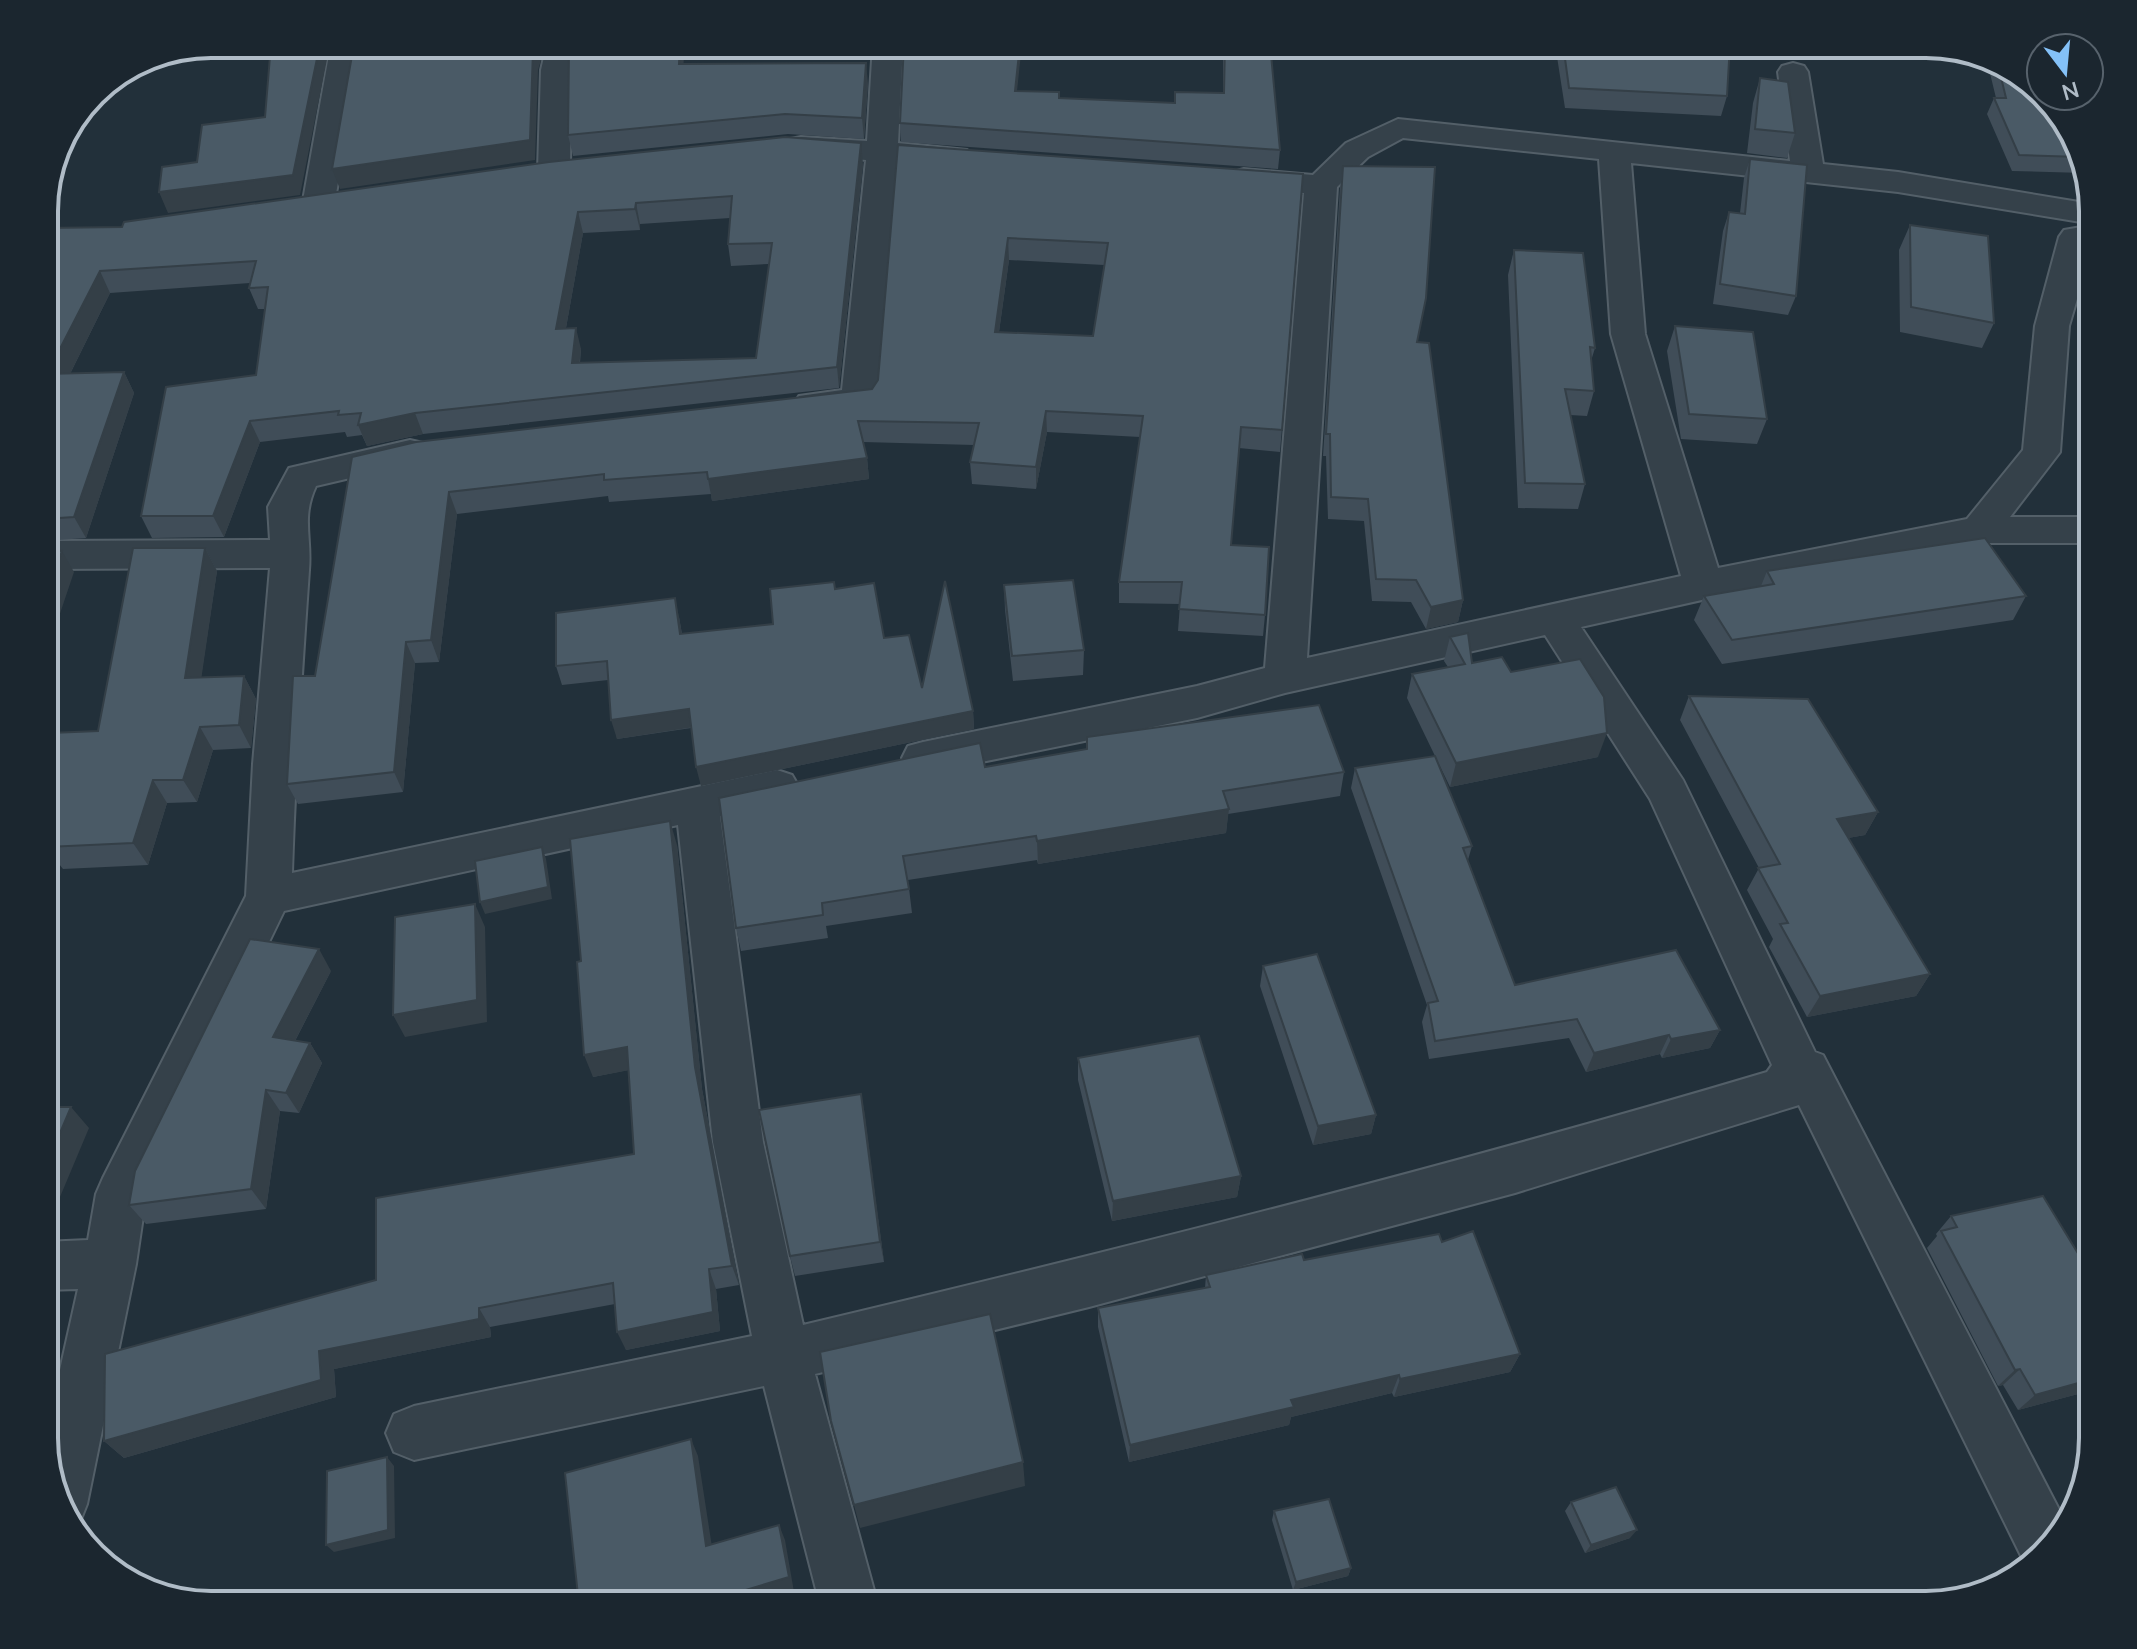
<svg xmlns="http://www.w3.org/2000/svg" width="2137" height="1649" font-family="'Nunito Sans',sans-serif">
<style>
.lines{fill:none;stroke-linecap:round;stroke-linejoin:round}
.street-casing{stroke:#535f68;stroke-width:4}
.street{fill:#35414a;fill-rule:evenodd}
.wall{fill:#404d58;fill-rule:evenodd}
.shaded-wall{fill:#343f47}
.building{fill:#4a5a66;stroke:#343f47;stroke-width:2;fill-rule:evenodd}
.rim{fill:none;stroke:#b0bcc7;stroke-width:4}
</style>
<rect width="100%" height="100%" fill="#22303a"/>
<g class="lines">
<g class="street-casing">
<path id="street" d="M331 44H361L334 206 329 213 318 216 307 213 302 206Z
M547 44H577L571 70 570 170 565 177H543L538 170 541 70Z
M873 44H903L898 143 967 150 972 157 967 164 956 166 897 162 877 401 872 409C849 415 822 418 799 412L794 404 799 396 842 390 866 160 790 153 785 146 790 139 801 137 867 141Z
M1793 63 1804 66 1808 72 1823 164 1898 172 2091 204 2093 224 1898 192 1631 163 1645 334 1718 568 1967 519 2023 450 2035 326 2059 237 2064 230 2093 225V245L2069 326 2060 452 2010 517H2093V543H1979L1841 569 1581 627 1683 780 1815 1052 1823 1055 2065 1521 2058 1540 2026 1566 1799 1105 1515 1193 1089 1307 815 1374 878 1605H820L764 1386 414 1460 394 1452 386 1433 394 1414 414 1406 752 1336 713 1142 678 825 284 911 146 1196 136 1264 87 1504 79 1524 73 1526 61 1512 44 1442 78 1289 44 1290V1242L88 1240 96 1194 103 1178 246 896 253 764 270 568 44 569V541L270 540 268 507 289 468 410 440 423 443 429 452 423 461 316 486C301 518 312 537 309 570 302 671 295 772 292 873L777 770 792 775 799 787 792 799 720 816 763 1142 803 1325C1127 1248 1448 1167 1767 1072L1772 1065 1650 799 1545 635 1285 693 1197 718 923 774 908 770 902 758 908 746 923 742 1197 686 1265 668 1304 193 1233 186 1228 179 1233 172 1244 169 1313 175 1346 143 1398 119 1790 161 1778 72 1782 66ZM1403 138 1599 159 1611 334 1681 576 1307 658 1337 187 1368 157Z"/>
</g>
<use href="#street" class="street"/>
</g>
<path class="wall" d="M571 44H684L683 64 868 83 864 139 788 134 573 156 568 135Z
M1223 44H1270L1280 150 1278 169 901 142 900 123 1017 91 1059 98 1174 103 1223 93Z
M1555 44H1730L1727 96 1721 116 1565 108Z
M167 53 166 56 146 58 148 57Z
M1988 65 2028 79 2076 138 2084 173 2012 171 1987 114 1994 98H1996Z
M1760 78 1795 133 1787 158 1747 153 1753 103Z
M898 145 1303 174 1280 452 1239 448 1231 545 1265 615 1263 636 1178 631 1180 604 1119 603V582L1140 437 1047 432 1036 489 972 484 970 462 974 445 863 442 867 458 869 479 712 501 711 494 609 502 608 496 457 514 439 662 415 663 403 792 298 804 287 784 315 676 352 457 872 389 878 380ZM1009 260 1104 265 1093 336 999 332Z
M1750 159 1796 296 1788 315 1713 304 1723 231 1729 212 1740 213 1744 178Z
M863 164 839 388 423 434 367 446 362 435 347 437 345 432 260 442 224 537 152 538 141 516 256 375 265 309H258L249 288 250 283 110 293 70 374 124 372 134 393 86 538 44 541V228L122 227ZM730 218 728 244 731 266 769 264 756 358 580 363 581 349 566 328 583 233 640 230V224Z
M1343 166 1418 342 1463 600 1458 622 1426 629 1411 602 1372 601 1364 521 1328 519 1326 456H1323L1340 188Z
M1910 225 1994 323 1982 348 1900 332 1899 250Z
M1514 250 1595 348 1591 361 1594 391 1587 416 1570 415 1585 484 1578 509 1518 508 1508 275Z
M1675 326 1767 419 1757 444 1681 439 1667 351Z
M205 548 217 571 201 677 244 676 256 699 251 748 213 750 197 802 167 803 148 865 63 869 55 859H44V746L98 731Z
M1767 571 2026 596 2013 620 1722 664 1694 620 1704 596 1761 586Z
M1004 585 1084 650 1083 675 1013 681 1005 610Z
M835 588 884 638 922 688 973 711 974 729 701 786 691 728 617 739 608 680 562 685 556 666 679 617 682 634 773 624Z
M1450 637 1472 663 1511 672 1598 757 1450 787 1407 698 1412 674 1448 667 1444 661Z
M1689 696 1878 812 1865 835 1848 838 1930 974 1916 996 1807 1017 1769 947 1773 939 1747 890 1759 868 1680 720Z
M985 767 1344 772 1340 796 1228 814 1226 833 1038 864 1037 860 908 880 912 913 826 926 828 938 741 951 736 928Z
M1355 768 1472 846 1468 860 1515 985 1720 1030 1710 1048 1662 1058 1660 1054 1586 1072 1569 1038 1429 1059 1422 1022 1427 1005 1351 788Z
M677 845 702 1089 739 1285 716 1289 720 1331 626 1350 615 1304 490 1327 491 1337 334 1369 336 1397 124 1458 104 1441 376 1280 634 1154 628 1070 593 1077 581 961Z
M1263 966 1376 1115 1371 1134 1313 1145 1260 986Z
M331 971 295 1041 310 1043 322 1063 299 1113 280 1111 266 1209 146 1224 129 1205Z
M1078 1058 1241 1176 1237 1197 1112 1221 1078 1080Z
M861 1094 884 1262 795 1276 790 1256Z
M1951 1216 2093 1278V1390L2018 1410 2003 1385 1998 1386 1927 1248 1937 1236 1936 1234Z
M1442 1242 1520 1354 1510 1372 1394 1397 1392 1393 1291 1417 1289 1425 1129 1462 1098 1327V1308L1205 1288 1206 1275 1304 1260Z
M1571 1502 1630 1538 1585 1553 1565 1511Z
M1274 1511 1351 1568 1348 1576 1293 1590 1272 1520Z"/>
<path class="shaded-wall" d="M320 44H330L300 195 168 213 159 192 293 175Z
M535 44H546L538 70 535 160 340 189 332 169Z
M680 44H684L683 84 679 64Z
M1020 44H1022L1015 110V91Z
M866 63 868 83 864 139 862 118Z
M861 143 863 164 839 388 837 367Z
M636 203 640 224V230L635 209Z
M578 212 583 233 562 350 556 329Z
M1008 238 1009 260 996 353 995 332Z
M100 271 110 293 59 396 47 374Z
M576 328 581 349 577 384 572 363Z
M124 372 134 393 86 538 74 517Z
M1046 411 1047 432 1036 489V467Z
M415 413 423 434 367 446 358 425Z
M250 421 260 442 224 537 213 516Z
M867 458 869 479 712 501 708 479Z
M449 492 457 514 439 662 431 640Z
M205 548 217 571 198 701 185 678Z
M62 551 74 572 44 661V602Z
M675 598 679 617 685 653 680 634Z
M1463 600 1458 622 1426 629 1431 607Z
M406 642 415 663 403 792 394 772Z
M244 676 256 699 251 748 239 725Z
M689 709 694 727 617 739 611 720Z
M973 711 974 729 701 786 696 767Z
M200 727 213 750 197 802 183 780Z
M1607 733 1598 757 1450 787 1456 763Z
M153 780 167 803 148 865 133 843Z
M1229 809 1226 833 1038 864 1037 841Z
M1878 812 1865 835 1825 842 1837 819Z
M670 821 677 845 702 1089 739 1285 732 1266 695 1067Z
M542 847 546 859 552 899 485 914 480 902Z
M475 904 485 927 487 1022 405 1037 393 1015Z
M319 949 331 971 286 1058 273 1037Z
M1930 974 1916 996 1807 1017 1820 996Z
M1720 1030 1710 1048 1662 1058 1671 1039Z
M1669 1035 1660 1054 1586 1072 1594 1053Z
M310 1043 322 1063 299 1113 286 1093Z
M627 1047 635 1069 593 1077 584 1055Z
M266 1090 280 1111 266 1209 251 1189Z
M861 1094 865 1115 884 1262 880 1242Z
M71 1107 89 1128 44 1235V1171Z
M1376 1115 1371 1134 1313 1145 1318 1126Z
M1241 1176 1237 1197 1112 1221 1113 1201Z
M709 1269 716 1289 720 1331 626 1350 617 1332Z
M479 1308 490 1327 491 1337 334 1369 336 1397 124 1458 104 1441 319 1351Z
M1520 1354 1510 1372 1394 1397 1400 1379Z
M2020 1369 2003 1385 1998 1386 2015 1370Z
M1399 1375 1392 1393 1291 1417 1289 1425 1129 1462 1130 1445 1291 1400Z
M2093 1379V1390L2018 1410 2035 1395Z
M691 1439 698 1456 714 1560 706 1546Z
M387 1457 394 1466 395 1538 334 1552 326 1545Z
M1023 1462 1025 1486 860 1528 854 1505Z
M779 1525 785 1540 794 1592 748 1605H730L729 1595Z
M1637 1530 1630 1538 1585 1553 1591 1545Z
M1351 1568 1348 1576 1293 1590 1296 1582Z"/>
<path class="building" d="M271 44H320L293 175 159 192 162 167 197 162 202 125 265 117Z
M354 44H535L533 50 530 140 332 169Z
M571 44H680L679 64 866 63 862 118 785 114 568 135 569 50Z
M904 44H1020L1015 91 1059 92V98L1175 103V92L1224 93 1225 44H1270L1280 150 900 123Z
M1563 44H1730L1727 96 1569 88Z
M1999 69 2028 79 2076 138 2080 157 2019 155 1994 98H2006Z
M1760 78 1788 82 1795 133 1755 129Z
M785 137 861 143 837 367 415 413 358 425 361 413 338 415 339 411 250 421 213 516H141L166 387 256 375 268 287 249 288 256 261 100 271 47 374 124 372 74 517 44 519V228L122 227 124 222 549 162ZM732 196 728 244 772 243 756 358 572 363 576 328 556 329 578 212 635 209 636 203Z
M898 145 1303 174 1282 430 1241 427 1231 545 1269 547 1265 615 1179 609 1182 582H1119L1143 416 1046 411 1036 467 970 462 979 423 858 421 867 458 708 479 707 472 604 480V474L449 492 431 640 406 642 394 772 287 784 293 676H315L352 457 416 442 872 389 878 380ZM1008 238 1108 243 1093 336 995 332Z
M1750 159 1807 165 1796 296 1720 284 1729 212 1745 214Z
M1343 166 1435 167 1426 298 1417 342 1429 343 1463 600 1431 607 1416 580 1376 579 1368 499 1331 497 1330 434H1326Z
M1910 225 1988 236 1994 323 1911 307Z
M1514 250 1583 253 1595 348 1590 347 1594 391 1565 389 1585 484 1525 483Z
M1675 326 1753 332 1767 419 1689 414Z
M1985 538 2026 596 1732 640 1704 596 1774 584 1767 571Z
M133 548H205L185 678 244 676 239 725 200 727 183 780H153L133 843 47 847 51 836H44V746L50 733 98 731Z
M44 550 62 551 44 602Z
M1073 580 1084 650 1012 656 1004 585Z
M945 581 973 711 696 767 689 709 611 720 607 661 556 666V613L675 598 680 634 773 624 770 589 834 582 835 589 874 583 884 638 909 635 922 688Z
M1468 633 1472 663 1502 657 1511 672 1580 659 1604 697 1607 733 1456 763 1412 674 1465 664 1450 637Z
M1689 696 1808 699 1878 812 1837 819 1930 974 1820 996 1780 924 1788 923 1758 868 1780 864Z
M1319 705 1344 772 1223 791 1229 809 1037 841 1036 836 903 856 909 889 822 903 823 915 736 928 719 798 980 743 985 767 1087 749V737Z
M1435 756 1472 846 1463 848 1515 985 1676 950 1720 1030 1671 1039 1669 1035 1594 1053 1577 1019 1435 1041 1428 1003 1438 1001 1355 768Z
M670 821 695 1067 732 1266 709 1269 713 1312 617 1332 613 1283 479 1308V1319L319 1351 321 1380 104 1441 105 1354 376 1280V1198L634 1154 627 1047 584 1055 577 962 581 961 570 839Z
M542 847 548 887 480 902 475 861Z
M475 904 477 1000 393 1015 395 917Z
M250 939 319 949 273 1037 310 1043 286 1093 266 1090 251 1189 129 1205 135 1171Z
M1317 954 1376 1115 1318 1126 1263 966Z
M1199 1036 1241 1176 1113 1201 1078 1058Z
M861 1094 880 1242 790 1256 759 1110Z
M44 1107H71L44 1171Z
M2043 1196 2093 1278V1379L2035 1395 2020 1369 2015 1370 1941 1231 1957 1227 1951 1216Z
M1473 1231 1520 1354 1400 1379 1399 1375 1291 1400 1294 1407 1130 1445 1098 1308 1210 1287 1206 1275 1302 1254 1304 1260 1439 1234 1442 1242Z
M990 1314 1023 1462 854 1505 831 1421 820 1352Z
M691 1439 706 1546 779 1525 789 1577 729 1595 730 1605H579L565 1473Z
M387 1457 388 1530 326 1545 327 1471Z
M1616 1487 1637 1530 1591 1545 1571 1502Z
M1329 1499 1351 1568 1296 1582 1274 1511Z
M216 1600 217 1605 207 1604Z"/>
<path d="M0 0H2137V1649H0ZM211 58H1926A153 153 0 0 1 2079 211V1438A153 153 0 0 1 1926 1591H211A153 153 0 0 1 58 1438V211A153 153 0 0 1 211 58Z" fill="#1b262f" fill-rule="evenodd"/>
<path class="rim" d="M211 58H1926A153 153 0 0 1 2079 211V1438A153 153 0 0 1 1926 1591H211A153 153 0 0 1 58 1438V211A153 153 0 0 1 211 58Z"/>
<g transform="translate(2065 72) rotate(164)"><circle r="38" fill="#1b262f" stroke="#57626c" stroke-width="2"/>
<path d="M0-6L14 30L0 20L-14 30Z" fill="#84c1f8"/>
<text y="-12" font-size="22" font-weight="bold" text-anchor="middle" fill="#b0bcc7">N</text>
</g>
</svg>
